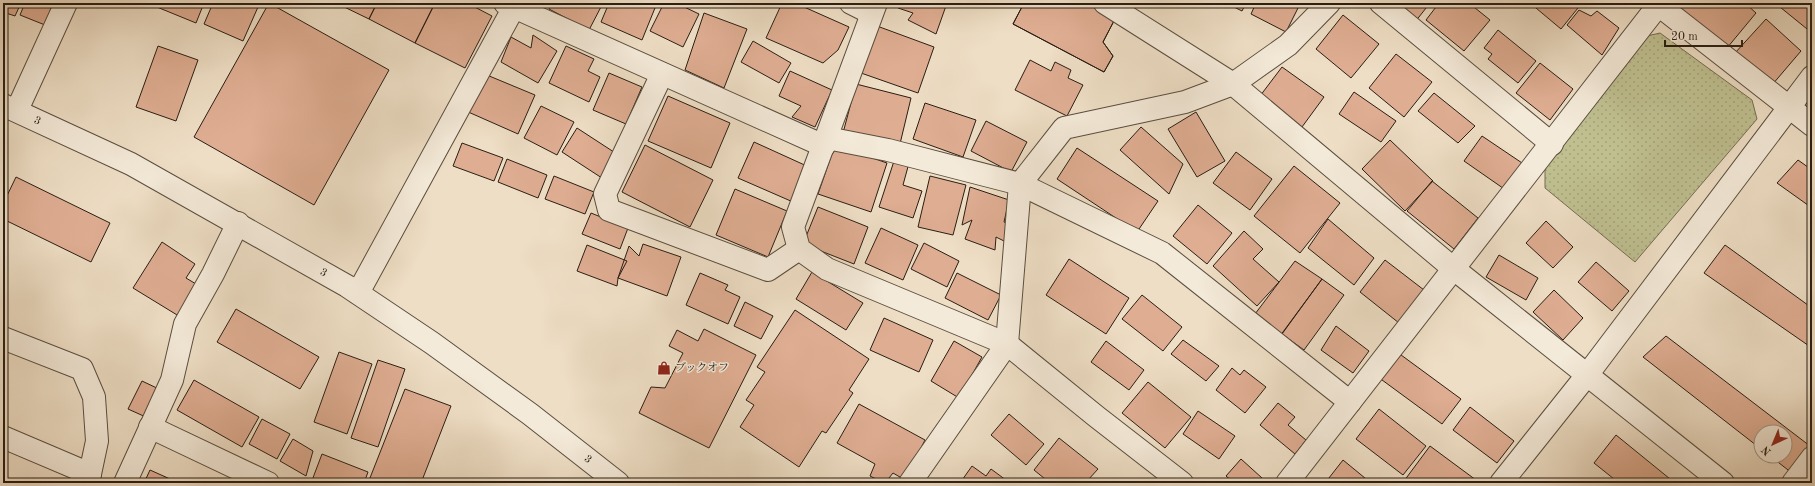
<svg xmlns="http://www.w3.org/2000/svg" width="1815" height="486" font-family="'Old Standard TT','Noto Serif JP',serif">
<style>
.green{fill:url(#green-dots);stroke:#746e52}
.building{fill:#dfad92;stroke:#291e14}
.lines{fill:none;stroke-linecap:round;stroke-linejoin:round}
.minor-casing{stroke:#5a4e40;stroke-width:24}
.minor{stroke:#f4ead9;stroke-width:22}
.labels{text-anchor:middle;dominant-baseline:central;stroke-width:3;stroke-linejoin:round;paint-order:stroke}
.street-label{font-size:11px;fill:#291e14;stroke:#f4ead9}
.poi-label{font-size:11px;fill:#291e14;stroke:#f4ead9;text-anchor:start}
</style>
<defs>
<pattern id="green-dots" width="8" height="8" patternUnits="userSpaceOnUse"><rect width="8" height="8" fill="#bfbf90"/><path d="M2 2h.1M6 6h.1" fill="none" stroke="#a4a47b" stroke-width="1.8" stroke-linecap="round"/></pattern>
</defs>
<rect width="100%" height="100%" fill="#eedec5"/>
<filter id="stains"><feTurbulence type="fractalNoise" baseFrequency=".005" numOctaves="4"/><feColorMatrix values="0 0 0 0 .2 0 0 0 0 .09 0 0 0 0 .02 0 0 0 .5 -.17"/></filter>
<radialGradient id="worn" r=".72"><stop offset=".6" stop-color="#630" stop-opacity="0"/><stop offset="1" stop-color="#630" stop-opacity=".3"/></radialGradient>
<path class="green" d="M1660 33 1752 100 1757 119 1635 262 1545 188V162L1647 36Z"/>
<path class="building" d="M3 3H21L15 16 3 12Z
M25 3H53L45 25 20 15Z
M153 3H204L196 23 152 5Z
M213 3H249L258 7 243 41 204 24Z
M269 3 389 70 314 205 194 137Z
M336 3H377L369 19Z
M377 3H435L415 43 369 19Z
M435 3H467L492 16 465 68 415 43Z
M552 3H603L589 30 549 9Z
M609 3H657L642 40 601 22Z
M664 3H676L699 14 683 47 650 31Z
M782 3H795L849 27 838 50 823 63 766 38Z
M900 3H947L936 34 908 20 913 13 898 8Z
M1024 3H1088L1116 17 1103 42 1113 56 1104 72 1013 24Z
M1024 3H1088L1116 17 1103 42 1113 56 1104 72 1013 24Z
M1226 3H1246L1242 11Z
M1256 3H1288L1298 8 1286 32 1251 14Z
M1392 3H1430L1415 22Z
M1439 3H1469L1490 20 1464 51 1426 20Z
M1530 3H1582L1561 29Z
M1687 3H1745L1756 13 1727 48 1681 9Z
M1775 3H1812V33Z
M1579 10 1591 16 1597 11 1619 28 1602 55 1567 25Z
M704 13 747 29 724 88 685 70Z
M1343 15 1379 44 1351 78 1316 49Z
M1766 19 1801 51 1772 85 1735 53Z
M877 26 934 47 918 93 861 73Z
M1498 30 1536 61 1518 83 1488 59 1492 54 1484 48Z
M533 35 557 51 538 83 501 62 511 37 531 48Z
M753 41 791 63 779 83 741 62Z
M158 46 198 60 176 121 136 107Z
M566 46 594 59 588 71 600 77 589 102 549 83Z
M1396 54 1432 82 1404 117 1369 88Z
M1030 60 1051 71 1055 62 1071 70 1068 78 1083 85 1067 116 1015 90Z
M1540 63 1573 89 1550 120 1516 93Z
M1282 67 1324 97 1302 127 1260 96Z
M790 71 832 90 815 127 792 117 801 106 779 96Z
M482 73 535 95 518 134 466 111Z
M609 73 642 87 626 124 593 110Z
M856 84 911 98 899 148 843 133Z
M1354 92 1396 121 1381 142 1339 114Z
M1434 93 1475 126 1458 143 1418 111Z
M668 96 730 123 711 168 648 141Z
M925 103 976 120 963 157 913 139Z
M541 106 574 122 557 155 524 138Z
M1196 112 1225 161 1197 177 1168 129Z
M986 121 1027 142 1011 172 971 151Z
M1141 127 1183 164 1169 194 1120 150Z
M577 128 620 156 605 180 562 152Z
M1482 136 1528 167 1510 193 1464 161Z
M1390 140 1433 181 1405 211 1362 169Z
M754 142 809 167 793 202 738 178Z
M462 143 503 158 494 181 453 166Z
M645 145 713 180 690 227 622 192Z
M835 145 887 163 871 212 818 194Z
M1077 148 1158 201 1137 232 1057 179Z
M1236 152 1272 179 1250 210 1213 183Z
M895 158 909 163 903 185 922 191 913 218 879 207Z
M507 159 547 175 538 198 498 182Z
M1798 160 1812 170V208L1777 183Z
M1294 166 1340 203 1300 253 1254 216Z
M554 176 594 192 585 214 545 199Z
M930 176 966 185 953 235 918 227Z
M16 177 110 223 91 262 3 219V204Z
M1432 181 1478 218 1454 249 1407 211Z
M970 187 1009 200 1004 222 1013 227 1008 243 996 237 995 250 965 239 972 220 962 225Z
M735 189 787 211 768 257 716 235Z
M1198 205 1232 233 1207 264 1173 236Z
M818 207 868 227 854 264 803 244Z
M591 213 628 228 620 249 582 234Z
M1328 219 1374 258 1354 285 1308 248Z
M1546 221 1573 247 1553 268 1526 243Z
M881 228 918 245 903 280 865 263Z
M1244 231 1263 249 1253 259 1279 282 1257 306 1213 266Z
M162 242 195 264 186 278 201 287 182 318 133 288Z
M924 243 959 261 947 287 911 269Z
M643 244 681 257 667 296 618 278 629 246 639 256Z
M587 245 627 261 618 278 617 286 577 271Z
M1725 245 1812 308V348L1704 273Z
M1499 255 1538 278 1526 300 1486 277Z
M1069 259 1129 298 1106 334 1046 295Z
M1385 260 1424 290 1399 323 1360 292Z
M1295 261 1322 279 1280 336 1255 314Z
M1596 262 1629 291 1612 311 1578 282Z
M812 272 863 303 846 330 796 299Z
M700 273 728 285 725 290 740 297 728 324 686 305Z
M957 273 1001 295 988 320 945 298Z
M1322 279 1344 295 1304 350 1282 334Z
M1554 290 1583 318 1563 340 1533 312Z
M1142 295 1182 327 1163 351 1122 319Z
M745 302 773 316 761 339 734 326Z
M236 309 319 357 300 389 217 342Z
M795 310 869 359 849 390 853 393 826 433 822 431 799 467 740 427 754 405 746 400 765 372 757 367Z
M884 318 933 340 919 372 870 350Z
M1336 326 1369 351 1353 373 1321 350Z
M704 329 756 355 709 448 639 413 651 387 665 388 683 353 669 346 677 330 698 341Z
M1666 336 1810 446 1792 473 1770 456H1785V432H1761V449L1643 357Z
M1183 340 1219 366 1206 381 1171 354Z
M954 341 982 357 959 398 931 381Z
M1106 341 1144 370 1129 390 1091 362Z
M339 352 372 364 347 434 314 422Z
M1397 352 1461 399 1442 424 1378 377Z
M378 360 405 369 378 447 351 438Z
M1232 368 1240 375 1244 370 1266 387 1245 413 1216 390Z
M194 380 259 417 242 447 177 410Z
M142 381 161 390 148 418 128 409Z
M1148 382 1191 417 1165 448 1122 413Z
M405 389 451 406 421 483H368Z
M1278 403 1295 417 1288 425 1306 440 1295 454 1260 425Z
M859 404 925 440 905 480 893 473 885 483H884L870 476 875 464 837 443Z
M1470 407 1514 441 1497 463 1453 430Z
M1379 409 1426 446 1403 475 1356 439Z
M1198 411 1235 436 1219 459 1183 434Z
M1009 414 1044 444 1026 465 991 435Z
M262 419 290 434 277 459 249 444Z
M1616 435 1675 483H1619L1594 463Z
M1059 438 1098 469 1088 480 1092 483H1050L1034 470Z
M293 439 313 451 306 476 280 461Z
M1430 446 1480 483H1406L1404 481Z
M322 454 368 472 364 483H311Z
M1241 459 1262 478 1258 483H1234L1226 476Z
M1343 460 1371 483H1325Z
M972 466 986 476 991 469 1010 483H960Z
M150 470 179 483H144Z"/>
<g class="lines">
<g class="minor-casing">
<g id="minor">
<path d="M505 3 824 146"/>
<path d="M851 3 871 13"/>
<path d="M876 3 793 227 799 249 827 269 1007 344 1097 417 1182 483"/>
<path d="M1105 3 1233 84 1454 269 1723 483"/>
<path d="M1381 3 1552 144"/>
<path d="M1656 3 1812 125"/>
<path d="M662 74 605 194 609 210 768 270 799 249"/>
<path id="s1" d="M3 105 131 164 347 286 432 343 530 414 618 483"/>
<path d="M17 110 66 3"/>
<path d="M827 138 888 150 1020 184 1162 253 1350 402"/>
<path d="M358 293 514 7"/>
<path d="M3 338 82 369 94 397 97 441 90 474 82 483"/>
<path d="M150 427 268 483"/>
<path d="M3 437 90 474"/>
<path d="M125 483 172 380 185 324 213 274 238 223"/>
<path d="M910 483 1007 344 1020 184 1064 128 1185 102 1233 84 1288 45 1329 3"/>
<path d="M1287 483 1660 3"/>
<path d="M1501 483 1587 375 1812 77"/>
<path d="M1793 483 1812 458"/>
</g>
</g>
<use href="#minor" class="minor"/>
</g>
<defs>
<g id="shop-bare" transform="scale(1.08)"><path d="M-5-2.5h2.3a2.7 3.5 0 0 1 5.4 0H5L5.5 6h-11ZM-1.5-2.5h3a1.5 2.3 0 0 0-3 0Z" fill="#8f2418" stroke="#f4ead9" stroke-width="2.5" paint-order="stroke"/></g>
</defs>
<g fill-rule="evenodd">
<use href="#shop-bare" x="664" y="368"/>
</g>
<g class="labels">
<g class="street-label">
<text stroke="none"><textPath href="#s1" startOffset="38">3</textPath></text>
<text stroke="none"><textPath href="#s1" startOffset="362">3</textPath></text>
<text stroke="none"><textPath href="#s1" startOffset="686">3</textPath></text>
</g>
<g class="poi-label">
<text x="675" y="368">ブックオフ</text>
</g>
</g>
<rect width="1815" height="486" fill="none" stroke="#eedec5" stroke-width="16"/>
<rect x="4" y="4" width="1807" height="478" fill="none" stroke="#291e14" stroke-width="2"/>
<rect x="8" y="8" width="1799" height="470" fill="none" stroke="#291e14"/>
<g transform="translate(1773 444) rotate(224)"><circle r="19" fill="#f4ead9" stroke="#a3988a"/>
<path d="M0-3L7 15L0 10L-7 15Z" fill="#8f2418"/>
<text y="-6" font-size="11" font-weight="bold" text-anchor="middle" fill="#291e14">N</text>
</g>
<path d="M1665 40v6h77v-6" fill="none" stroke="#291e14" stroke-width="2"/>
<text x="1671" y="40" font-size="12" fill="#291e14" stroke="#f4ead9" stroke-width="3" paint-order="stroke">20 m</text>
<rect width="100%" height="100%" filter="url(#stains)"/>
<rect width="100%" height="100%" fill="url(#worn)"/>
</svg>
